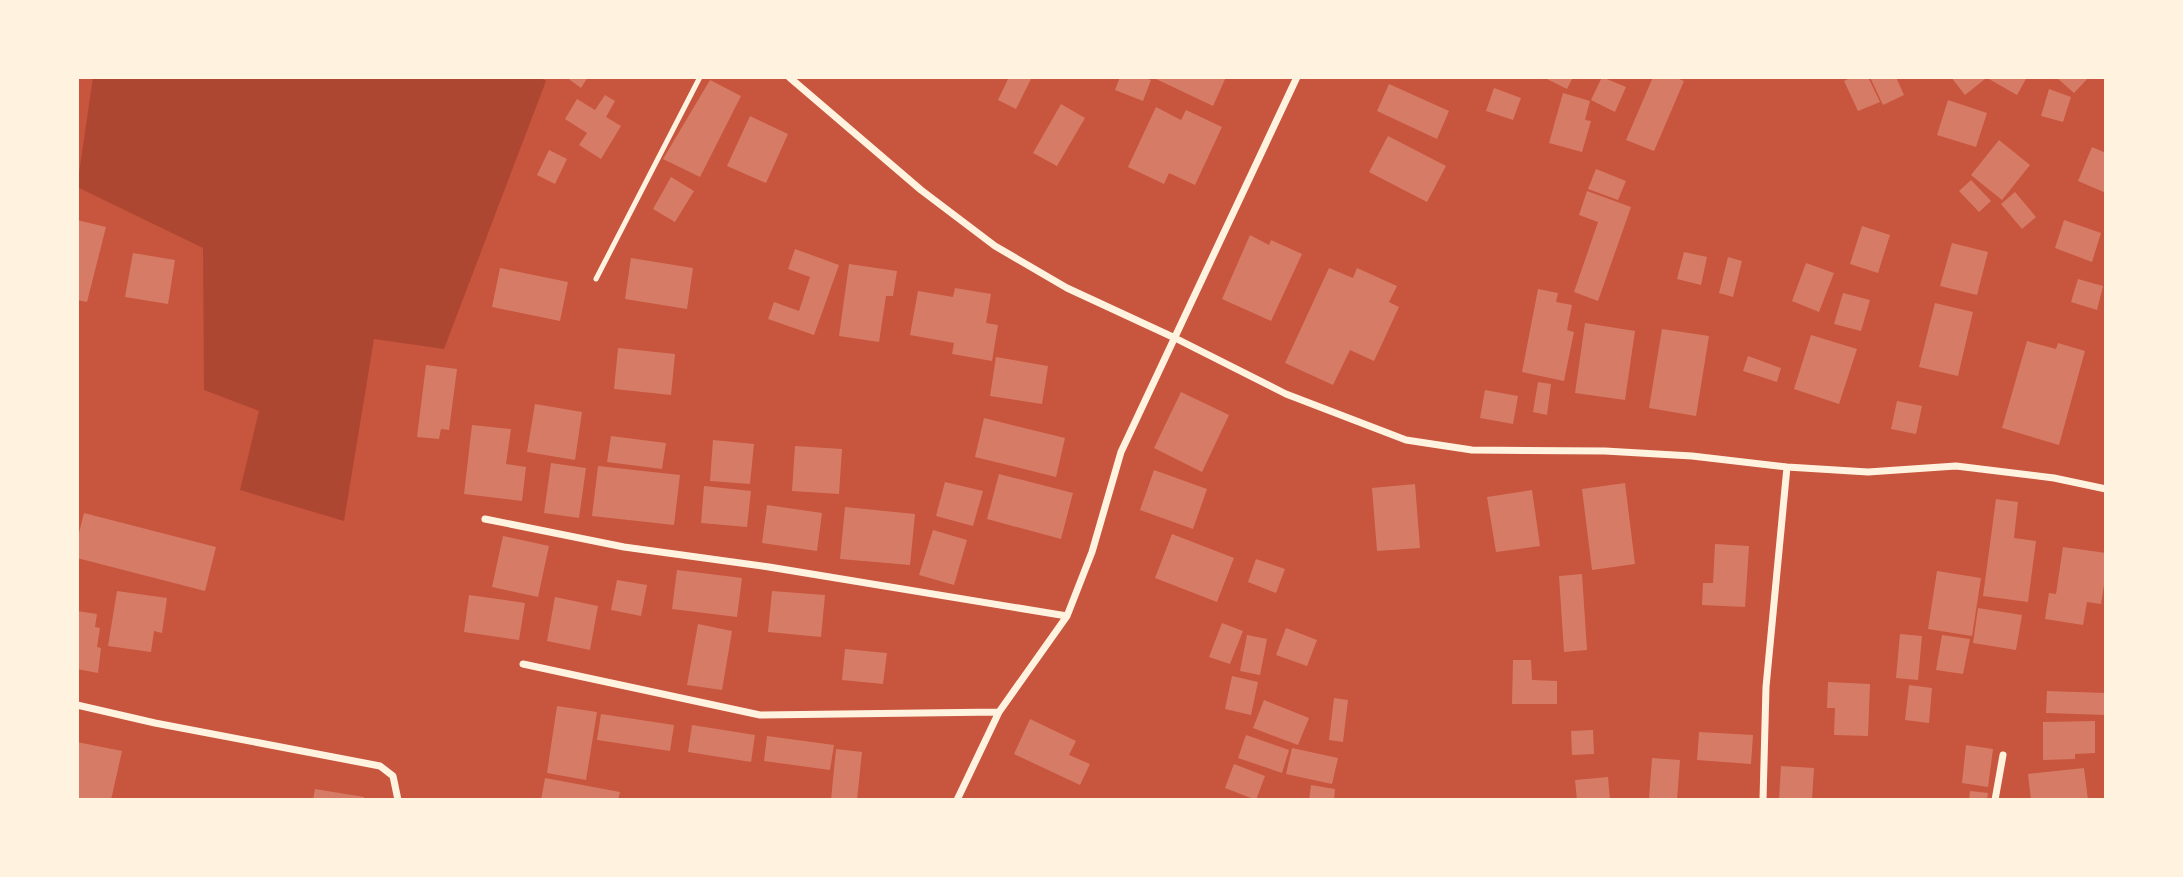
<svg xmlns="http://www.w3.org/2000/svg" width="2183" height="877" font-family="'Sofia Sans Condensed',sans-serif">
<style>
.green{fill:#ae4732}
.building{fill:#d67c66}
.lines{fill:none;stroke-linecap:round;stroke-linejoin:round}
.service{stroke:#fff3e0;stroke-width:5}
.minor{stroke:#fff3e0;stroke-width:7}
</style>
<rect width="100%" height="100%" fill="#c8553d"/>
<path class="green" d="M93 77H539L546 81 444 349 374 339 344 521 240 490 259 411 204 390 203 248 77 187Z"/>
<path class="building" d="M566 77H588L581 88Z
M1009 77H1032L1016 109 998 100Z
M1120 77H1142L1151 80 1143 101 1115 90Z
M1158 77H1226L1213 106 1156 79Z
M1543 77H1573L1567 89Z
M1602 77 1626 87 1615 112 1591 100Z
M1653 77H1674L1684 81 1654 151 1626 140Z
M1852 77H1868L1880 102 1858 111 1844 81Z
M1870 77H1896L1904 95 1883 105Z
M1951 77H1983L1985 79 1965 95Z
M1990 77H2027L2017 95 1989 79Z
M2056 77H2089L2074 93Z
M710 80 741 96 700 177 663 159Z
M1389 84 1449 111 1437 139 1377 111Z
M1494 88 1521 98 1513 120 1486 111Z
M2049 89 2071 97 2063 122 2041 116Z
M1563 93 1590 101 1585 120 1591 121 1582 152 1549 143Z
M605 95 615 101 606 117 621 126 601 159 579 145 587 133 565 119 577 99 595 110Z
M1948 100 1987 113 1976 147 1937 135Z
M1061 104 1085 118 1057 166 1033 153Z
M1156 107 1181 120 1186 110 1222 127 1195 185 1169 173 1164 184 1128 167Z
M750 116 788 134 766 183 727 166Z
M1388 136 1446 166 1427 202 1369 172Z
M1999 140 2030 165 2002 200 1971 175Z
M2092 147 2106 153V193L2078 181Z
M549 150 567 159 555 184 537 175Z
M1596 169 1626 181 1618 200 1588 189Z
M671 177 694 191 675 222 653 209Z
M1971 180 1991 201 1979 212 1959 191Z
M1587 191 1631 207 1598 301 1574 292 1598 222 1579 215Z
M2015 192 2036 217 2022 229 2001 204Z
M77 220 106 227 87 302 77 300Z
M2064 220 2101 233 2092 262 2055 248Z
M1862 226 1890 235 1878 273 1850 264Z
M1250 235 1269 245 1271 240 1302 254 1271 321 1222 299Z
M1952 243 1988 252 1977 295 1940 286Z
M795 249 839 265 814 335 768 319 774 302 799 311 810 277 788 269Z
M1684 252 1707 257 1701 285 1677 279Z
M133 253 175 260 168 304 125 297Z
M1728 257 1742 261 1733 297 1719 293Z
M631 258 693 268 687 309 625 299Z
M1806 263 1834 273 1819 312 1792 301Z
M849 264 897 271 893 296H886L879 342 839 336Z
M500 268 568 282 560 321 492 307Z
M1329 268 1353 278 1357 268 1397 286 1389 302 1399 307 1374 361 1350 350 1333 385 1285 363Z
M2078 279 2103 286 2097 310 2071 302Z
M955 288 991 294 986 323 998 325 992 361 952 354 954 343 910 335 918 291 953 297Z
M1538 289 1558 293 1556 302 1572 305 1567 330 1574 332 1564 381 1522 372Z
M1843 293 1870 300 1861 331 1834 324Z
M1935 303 1973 312 1958 376 1919 367Z
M1585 323 1635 331 1625 400 1575 393Z
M1662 329 1709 336 1696 416 1649 408Z
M1811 335 1857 349 1839 404 1794 389Z
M2027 341 2056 349 2058 343 2085 351 2059 445 2002 428Z
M618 348 675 354 671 395 614 389Z
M1748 356 1781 368 1777 382 1743 371Z
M996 357 1048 366 1042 404 990 396Z
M426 365 457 369 449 430 441 429 439 439 417 437Z
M1538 382 1551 384 1547 415 1533 412Z
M1485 390 1518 396 1513 424 1480 418Z
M1181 392 1229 415 1202 472 1154 448Z
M1897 401 1922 406 1916 434 1891 429Z
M535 404 582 412 575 460 527 452Z
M984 418 1065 438 1056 477 975 457Z
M472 425 511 429 506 464 526 467 522 501 464 494Z
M611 436 666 443 662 469 607 462Z
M713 440 754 444 750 484 710 481Z
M795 446 842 449 839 494 792 491Z
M551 463 586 468 579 518 544 513Z
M598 466 680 475 674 525 592 516Z
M1154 470 1207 489 1193 529 1140 510Z
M999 474 1073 493 1061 539 987 519Z
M945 482 983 491 973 526 936 516Z
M1625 483 1635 564 1592 570 1582 489Z
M1415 484 1420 548 1377 551 1372 488Z
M704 486 751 491 747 527 701 523Z
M1532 490 1540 546 1496 552 1487 497Z
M1996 499 2018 502 2014 538 2036 541 2028 602 1983 596Z
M767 505 822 513 817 551 762 543Z
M845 507 915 514 910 565 840 559Z
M84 513 216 547 205 591 77 558V541Z
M933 530 967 540 954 585 919 575Z
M1172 534 1234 558 1217 602 1155 578Z
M503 536 549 546 538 597 492 587Z
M1715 544 1749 546 1745 607 1702 605 1703 583H1713Z
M2063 547 2106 553V572L2101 604 2087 602 2083 625 2045 619 2049 593 2056 594Z
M1256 559 1285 569 1276 593 1248 582Z
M677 570 742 578 737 617 672 609Z
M1937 571 1981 578 1972 636 1928 629Z
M1582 574 1587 650 1564 652 1559 576Z
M617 580 647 585 641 616 611 610Z
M117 591 167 598 162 633 154 631 151 652 108 646Z
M772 591 825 595 821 637 768 632Z
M469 595 525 603 519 640 464 632Z
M555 597 598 606 590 650 547 641Z
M1978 608 2022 615 2016 650 1973 643Z
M77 611 97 614 95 627 100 628 97 647 101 648 98 673 77 669Z
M1222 623 1243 631 1230 664 1209 657Z
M698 624 732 631 722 690 687 685Z
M1286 628 1317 640 1307 666 1276 655Z
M1900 634 1922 636 1918 680 1896 678Z
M1247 635 1267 639 1260 675 1240 671Z
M1942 635 1970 639 1963 674 1936 670Z
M845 649 887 653 883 684 842 680Z
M1513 660H1531L1532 680 1557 681V704H1512Z
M1232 676 1258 682 1251 715 1225 709Z
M1828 682 1870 684 1868 736 1834 735 1835 708H1827Z
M1909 685 1932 688 1929 723 1905 720Z
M2047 691 2106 693V715L2046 713Z
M1334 698 1348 700 1343 742 1329 740Z
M1264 700 1309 718 1298 745 1253 728Z
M557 706 597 712 586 780 547 773Z
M601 714 674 725 670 751 597 740Z
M1030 719 1076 741 1069 755 1090 764 1080 785 1014 754Z
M2095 721V753L2075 754V759L2043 760V722Z
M692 725 755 735 751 762 688 752Z
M1593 730 1594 754 1572 755 1571 731Z
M1699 732 1753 735 1751 764 1697 760Z
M1246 735 1289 750 1282 773 1238 758Z
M767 736 834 745 830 770 764 761Z
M77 742 122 751 111 800H77Z
M1966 745 1993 749 1988 787 1962 783Z
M1292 748 1338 758 1332 784 1286 774Z
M836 749 862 752 857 800H831Z
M1652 758 1680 760 1677 800 1649 799Z
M1234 764 1265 776 1256 800 1225 788Z
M1781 766 1814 768 1812 800H1779Z
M2084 768 2088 800H2031L2028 774Z
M1608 777 1610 800H1577L1575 780Z
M545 778 620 792 618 800H541Z
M1311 785 1335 789 1334 800H1309Z
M315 789 364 797V800H313Z
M1970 791 1988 793 1987 800H1969Z"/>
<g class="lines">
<path class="service" d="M596 279 700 77"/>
<path class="minor" d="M789 77 921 190 995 246 1067 288 1175 338 1286 394 1406 440 1472 450 1605 451 1692 456 1787 467 1868 472 1956 466 2054 478 2106 489
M485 519 624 547 769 567 1067 616
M523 664 760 715 999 712
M77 705 155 723 380 766 393 776 398 800
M957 800 999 712 1067 616 1092 552 1121 452 1297 77
M1763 800 1766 687 1787 467
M1995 800 2003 755"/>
</g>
<rect width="2183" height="877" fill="none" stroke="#fff3e0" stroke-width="158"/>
</svg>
